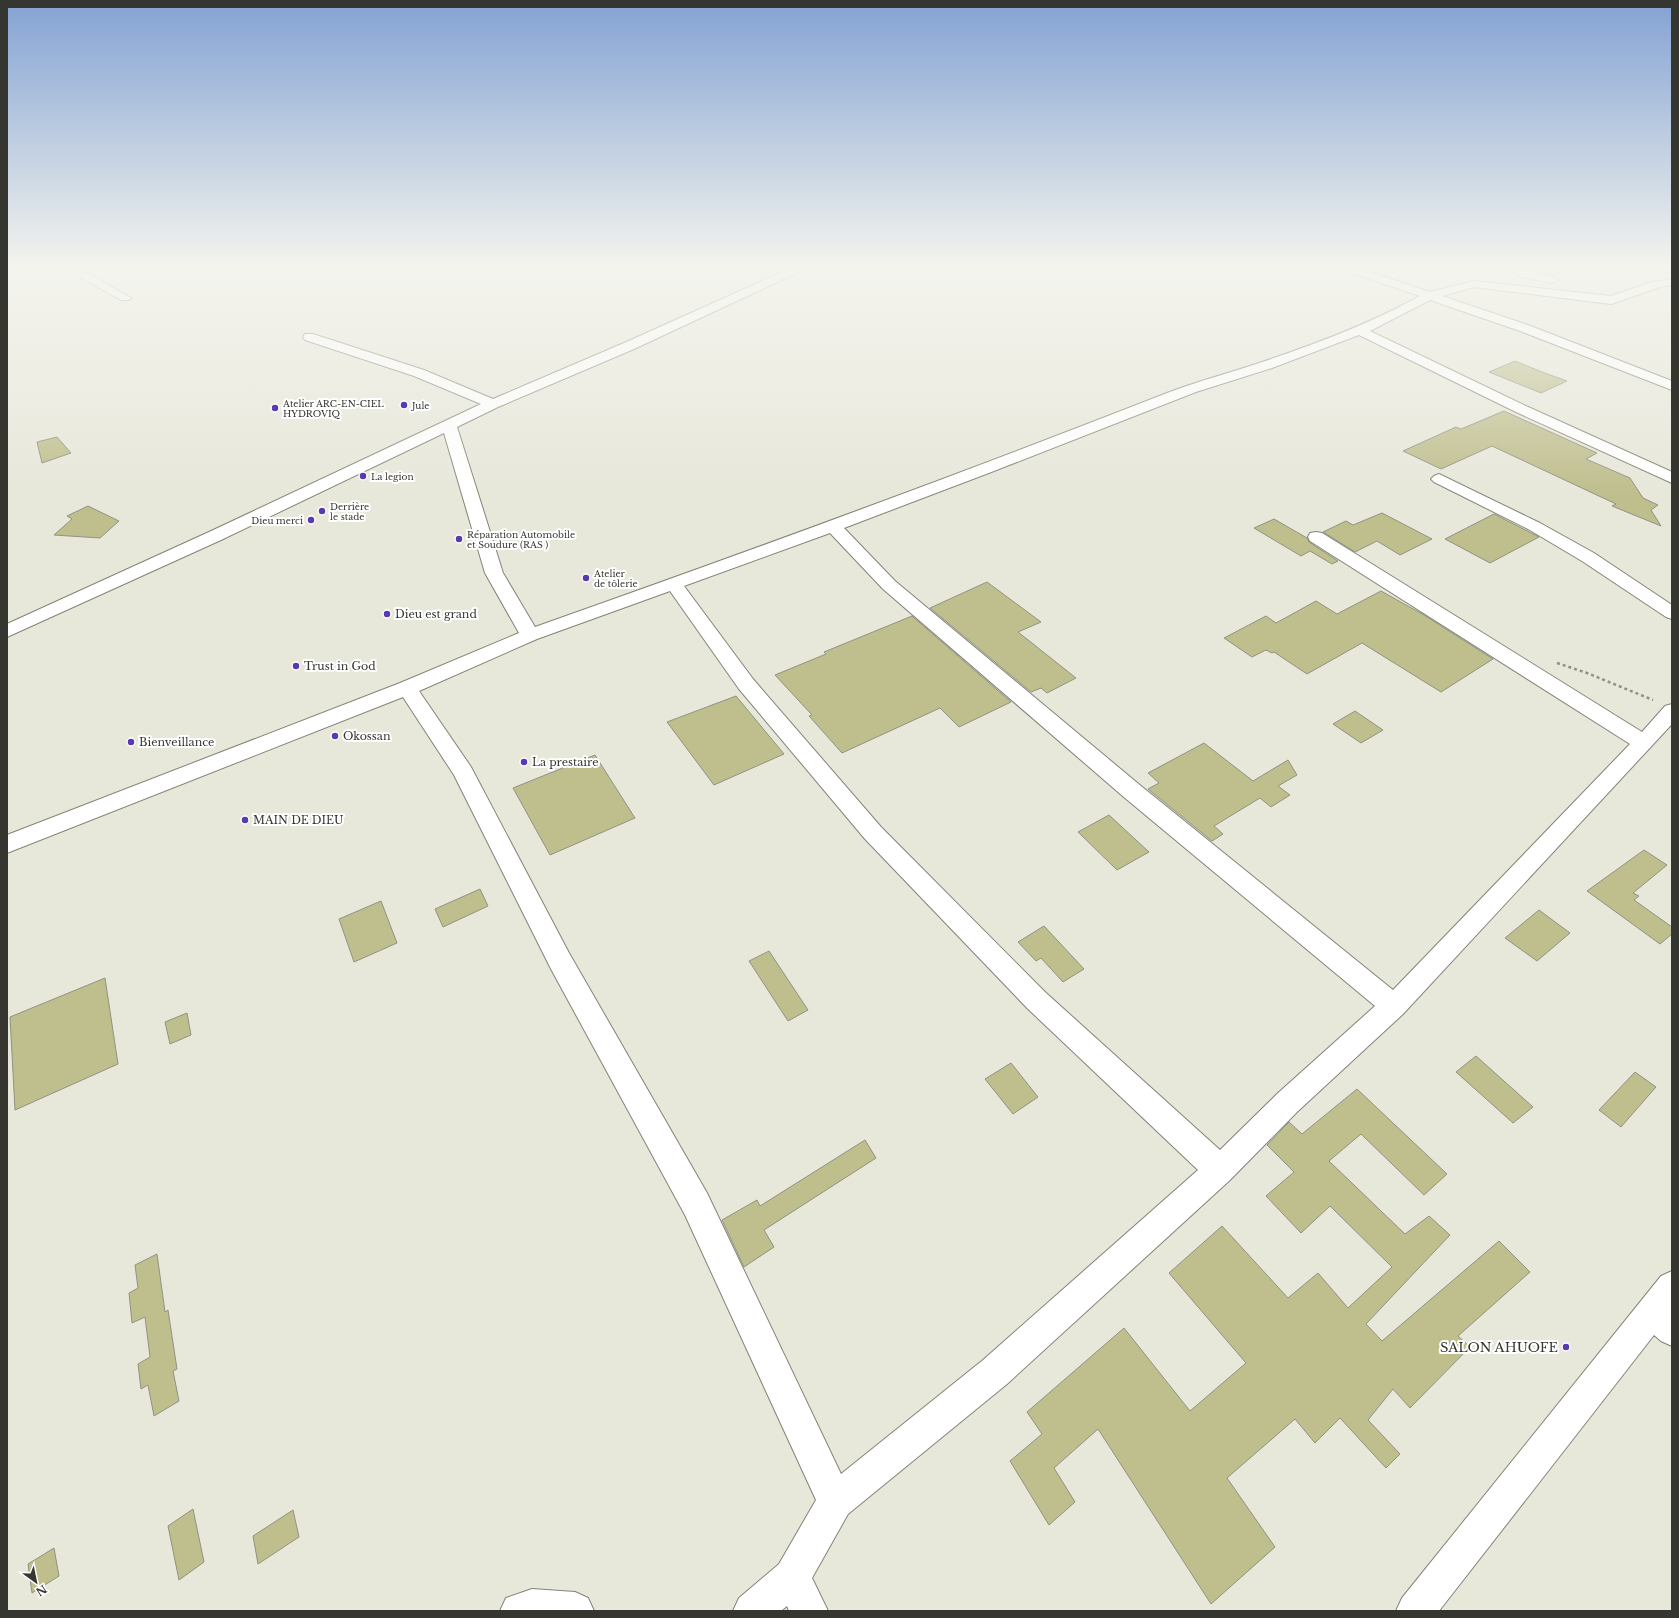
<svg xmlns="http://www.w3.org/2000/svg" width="1679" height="1618" font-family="'Libre Baskerville',serif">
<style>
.building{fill:#bfbe8d;stroke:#929285}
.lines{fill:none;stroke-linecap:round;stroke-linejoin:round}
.minor-casing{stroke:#838377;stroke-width:2}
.path{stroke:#909087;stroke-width:2.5;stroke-dasharray:3 3;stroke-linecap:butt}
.minor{fill:#fff;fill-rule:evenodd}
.poi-dot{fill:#5839b1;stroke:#fff;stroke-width:1.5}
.labels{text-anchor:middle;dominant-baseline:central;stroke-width:4;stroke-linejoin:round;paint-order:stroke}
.far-poi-label{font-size:9px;fill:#363631;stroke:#fff;text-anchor:start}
.poi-label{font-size:11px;fill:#363631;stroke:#fff;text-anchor:start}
.near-poi-label{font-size:13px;fill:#363631;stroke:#fff;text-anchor:end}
</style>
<rect width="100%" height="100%" fill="#e7e7da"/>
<path class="building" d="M1515 361 1542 372 1567 381 1541 393 1489 372Z
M1504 411 1597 453 1586 459 1630 478 1643 498 1658 505 1651 510 1661 526 1612 506 1616 504 1492 446 1441 469 1403 451 1456 427 1461 429Z
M57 437 71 453 42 463 37 442Z
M88 506 119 521 100 538 54 535 72 519 67 516Z
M1382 513 1432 539 1400 555 1377 541 1355 552 1323 532 1346 521 1353 525Z
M1494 514 1539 537 1490 563 1445 539Z
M1274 519 1307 538 1309 542 1338 561 1332 564 1310 551 1301 556 1254 528Z
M987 582 1041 622 1018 632 1076 678 1047 693 1041 688 1031 692 930 608Z
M1381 591 1424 615 1493 659 1441 692 1362 643 1307 674 1274 652 1272 653 1266 650 1252 657 1224 638 1266 616 1276 623 1316 601 1337 614Z
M912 616 1011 702 959 727 940 708 842 753 809 716 812 715 775 675 826 654 824 652Z
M736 696 784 754 714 785 667 722Z
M1355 711 1383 730 1361 743 1333 724Z
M1204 743 1253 781 1288 760 1297 775 1278 786 1290 795 1271 807 1260 798 1214 826 1223 834 1212 841 1148 789 1159 783 1148 773Z
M595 755 635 818 550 855 513 788Z
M1109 815 1149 852 1117 870 1078 832Z
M1644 850 1667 865 1633 893 1639 896 1634 900 1672 927V934L1660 944 1587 891Z
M480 889 488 906 443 927 435 909Z
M381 901 397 943 354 962 339 919Z
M1539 910 1570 933 1537 961 1505 938Z
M1044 926 1084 969 1063 982 1041 958 1036 961 1018 942Z
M769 951 808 1010 788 1021 749 961Z
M105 978 118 1064 15 1110 10 1017Z
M187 1013 191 1035 170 1044 165 1022Z
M1476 1056 1533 1107 1513 1123 1456 1072Z
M1011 1063 1038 1097 1013 1114 985 1079Z
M1635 1072 1656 1087 1621 1127 1599 1110Z
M1357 1089 1447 1174 1424 1195 1361 1134 1329 1161 1405 1234 1429 1216 1450 1235 1366 1324 1382 1341 1499 1241 1530 1272 1458 1336 1470 1347 1410 1408 1393 1389 1368 1420 1400 1454 1386 1468 1340 1418 1315 1443 1295 1419 1227 1478 1275 1547 1211 1604 1098 1429 1054 1468 1075 1502 1049 1525 1010 1461 1042 1434 1027 1412 1124 1328 1190 1411 1246 1363 1169 1273 1222 1226 1288 1298 1318 1273 1348 1308 1392 1267 1330 1206 1301 1233 1266 1196 1294 1172 1267 1145 1289 1122 1302 1134Z
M865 1140 876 1158 764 1230 774 1247 744 1267 722 1220 757 1200 760 1206Z
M157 1254 165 1312 168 1310 177 1369 173 1371 179 1401 154 1416 148 1385 141 1389 138 1364 150 1357 145 1317 132 1323 129 1293 138 1288 135 1265Z
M193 1509 204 1562 179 1580 168 1526Z
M293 1510 299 1537 258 1564 253 1536Z
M54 1548 59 1576 32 1593 28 1564Z"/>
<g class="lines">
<g class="minor-casing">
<path id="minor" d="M66 269H80L131 298 129 300H121Z
M789 269H803L801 271 634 349 498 407 457 427 503 573 535 627C747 552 958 475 1167 393 1198 381 1230 373 1262 362 1316 344 1369 324 1420 296L1346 271 1345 269H1360L1430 292 1474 281 1611 296 1652 282 1672 279V285L1660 287 1611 304 1474 287 1442 296 1528 325 1672 381V390L1520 331 1430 300 1370 331 1526 406 1672 472V483L1516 412 1359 335 1272 368 1196 392 994 471 844 528 895 581 1141 786 1393 990 1630 744 1310 541 1308 537 1310 533 1316 532 1322 533 1642 732 1665 706 1672 704V724L1403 1014 1297 1112 1230 1180 1007 1384 848 1514 812 1578 828 1611H789L787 1606 781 1611H733L739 1598 779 1564 816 1500 685 1215 551 969 454 775 403 697 7 853V835L400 683 519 633 485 573 444 433 221 540 7 637V624L209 532 481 404 414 376 305 340 303 337 305 334H313L424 370 493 399 624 343ZM830 533 883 589 1125 798 1375 1006 1277 1094 1220 1150 1045 992 881 827 753 679 684 586ZM670 591 739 689 865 839 1027 1008 1198 1170 983 1360 841 1474 707 1193 569 953 471 767 419 691 537 639Z
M1508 269C1520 267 1543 274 1556 278L1558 280 1552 283 1521 277Z
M1439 474 1540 523 1594 553 1672 605V619L1666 617 1582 561 1528 529 1434 482 1431 479 1434 476Z
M1672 1271V1346L1661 1341 1654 1335 1439 1611H1396L1402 1598 1661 1276Z
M532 1589 575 1592 588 1598 594 1611H500L506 1598Z"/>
</g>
<path class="path" d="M1557 663 1587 673 1653 700"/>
<use href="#minor" class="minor"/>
</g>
<linearGradient id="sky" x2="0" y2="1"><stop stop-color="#83a2d3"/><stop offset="0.54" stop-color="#f4f4ee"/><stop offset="1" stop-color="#f4f4ee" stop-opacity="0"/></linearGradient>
<rect width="1679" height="495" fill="url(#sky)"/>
<g class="poi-dot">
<circle cx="404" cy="405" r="4"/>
<circle cx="275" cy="408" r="4"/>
<circle cx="363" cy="476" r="4"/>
<circle cx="322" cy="511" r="4"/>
<circle cx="311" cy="520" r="4"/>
<circle cx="459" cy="539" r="4"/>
<circle cx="586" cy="578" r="4"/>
<circle cx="387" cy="614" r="4"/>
<circle cx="296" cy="666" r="4"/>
<circle cx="335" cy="736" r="4"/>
<circle cx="131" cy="742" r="4"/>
<circle cx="524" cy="762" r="4"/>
<circle cx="245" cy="820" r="4"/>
<circle cx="1566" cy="1347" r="4"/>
</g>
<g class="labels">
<g class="far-poi-label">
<text x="283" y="403">Atelier ARC-EN-CIEL<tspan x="283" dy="10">HYDROVIQ</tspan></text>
<text x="412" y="405">Jule</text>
<text x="371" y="476">La legion</text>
<text x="330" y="506">Derrière<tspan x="330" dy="10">le stade</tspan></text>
<text x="303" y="520" text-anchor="end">Dieu merci</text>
<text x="467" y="534">Réparation Automobile<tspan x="467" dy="10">et Soudure (RAS )</tspan></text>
<text x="594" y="573">Atelier<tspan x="594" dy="10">de tôlerie</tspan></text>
</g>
<g class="poi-label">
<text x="395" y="614">Dieu est grand</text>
<text x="304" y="666">Trust in God</text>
<text x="343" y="736">Okossan</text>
<text x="139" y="742">Bienveillance</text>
<text x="532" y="762">La prestaire</text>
<text x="253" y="820">MAIN DE DIEU</text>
</g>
<g class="near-poi-label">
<text x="1558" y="1347">SALON AHUOFE</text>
</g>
</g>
<rect width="1679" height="1618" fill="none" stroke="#363631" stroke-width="16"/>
<g transform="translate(36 1582) rotate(147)" stroke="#ffffff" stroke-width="3" paint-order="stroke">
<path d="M0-3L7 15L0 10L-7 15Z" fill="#363631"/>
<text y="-6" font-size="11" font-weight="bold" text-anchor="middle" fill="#363631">N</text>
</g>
</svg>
